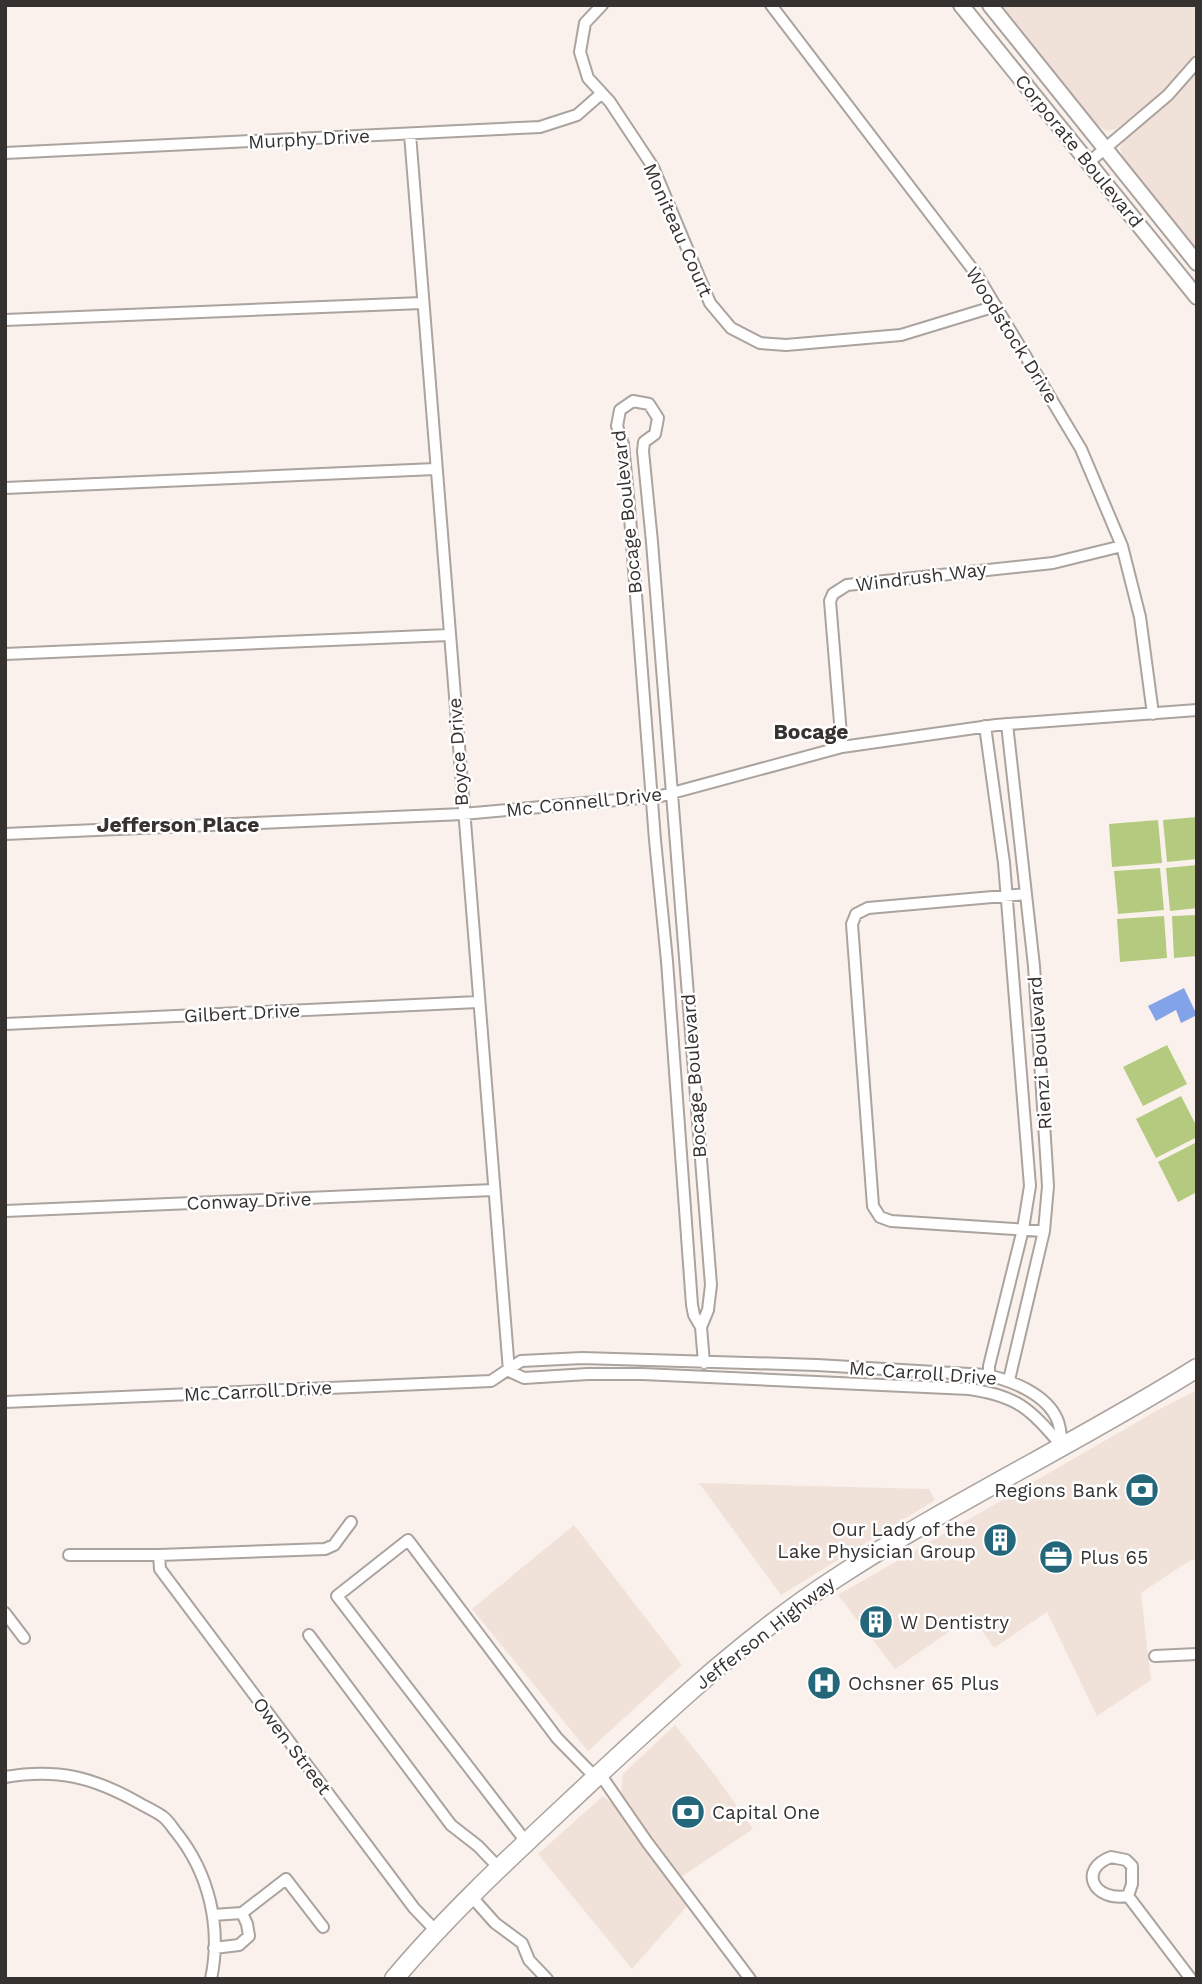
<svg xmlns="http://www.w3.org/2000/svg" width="1202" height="1984" font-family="'Work Sans',sans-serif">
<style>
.built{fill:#f1e2d9}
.green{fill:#b3ca7f}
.water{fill:#83a3e9}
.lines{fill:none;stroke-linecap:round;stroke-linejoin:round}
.minor-casing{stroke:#aba39e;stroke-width:14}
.tertiary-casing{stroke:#aba39e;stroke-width:18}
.primary-casing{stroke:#aba39e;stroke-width:21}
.minor{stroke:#fff;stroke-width:10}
.tertiary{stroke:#fff;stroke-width:14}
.primary{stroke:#fff;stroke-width:18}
.labels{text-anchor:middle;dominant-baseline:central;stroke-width:5;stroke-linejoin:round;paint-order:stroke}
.street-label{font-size:19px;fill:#353230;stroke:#fff}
.poi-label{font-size:19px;fill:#353230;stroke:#fff;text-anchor:start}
.neighbourhood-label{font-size:21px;font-weight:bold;fill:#353230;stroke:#fff}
</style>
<rect width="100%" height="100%" fill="#faf1ec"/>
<path class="built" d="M999 5H1197V50L1183 71 1161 93 1116 129 1107 131 1094 123Z
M1197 71V251L1123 159 1120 148 1125 138 1173 98Z
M1197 1390V1559L1189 1561 1141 1593 1151 1680 1097 1716 1047 1612 994 1648 972 1616 895 1669 838 1595 1158 1410Z
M699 1483 929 1489 935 1500 781 1595Z
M574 1525 682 1665 588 1751 472 1609Z
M675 1725 715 1775 753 1829 681 1877 621 1793 623 1774Z
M603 1796 615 1806 687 1906 632 1969 538 1854Z"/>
<path class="green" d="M1197 817V859L1167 862 1163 820Z
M1158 820 1162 863 1112 867 1109 824Z
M1197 865V908L1170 911 1166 868Z
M1160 868 1164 910 1118 914 1114 871Z
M1197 915V956L1174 958 1172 916Z
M1164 916 1167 958 1120 962 1117 919Z
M1167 1045 1187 1084 1143 1106 1123 1067Z
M1181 1096 1197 1127V1137L1156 1158 1136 1119Z
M1197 1142V1192L1178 1202 1158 1162Z"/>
<path class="water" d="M1184 988 1197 1015 1181 1023 1176 1010 1156 1021 1148 1006Z"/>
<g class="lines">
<g class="minor-casing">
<path id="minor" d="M602 5 585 23 580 52 588 78 610 102 653 167 710 303 731 328 760 343 786 345 901 335 996 306
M771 5 977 275 1081 449 1122 546 1140 617 1153 714
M410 134 509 1371
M5 153 540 127 577 115 602 93
M1088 163 1168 95 1197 62
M5 320 422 303
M5 488 435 469
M5 654 449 635
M1007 724 1034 966 1048 1186 1044 1231 1009 1380
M985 726 1004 863 1030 1186 1023 1229 989 1366V1376
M842 747 830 601 833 594 847 585 1053 563 1122 546
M5 834 463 814 661 796 842 747 996 725 1197 710
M1026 894 868 908 856 914 852 924 873 1206 880 1217 891 1221 1044 1231
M5 1024 478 1002
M5 1211 493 1190
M701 1327 708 1310 711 1285 652 542 643 451 644 442 655 434 658 418 649 404 633 401 620 410 617 426 623 444 630 517 655 840 667 961 692 1305 694 1315 701 1327 704 1363
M509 1371 524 1378 588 1374H642L969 1389C1018 1396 1030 1409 1061 1445
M5 1402 491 1381 521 1361 582 1358 817 1365 986 1375C1011 1380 1046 1394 1057 1419 1061 1427 1061 1439 1062 1447
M69 1555H159L325 1549 334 1545 351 1522
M159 1555 160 1569 414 1908 436 1931
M5 1613 24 1638
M309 1635 451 1825 478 1846 500 1869
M1155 1656 1197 1654
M600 1774 647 1842 750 1979
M5 1777C57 1768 93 1777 139 1803 146 1807 155 1811 162 1816 168 1820 172 1827 176 1832 209 1873 222 1927 211 1979
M527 1843 337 1596 408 1540 557 1738 596 1778
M1111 1857 1126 1860 1132 1866V1884L1128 1896C1093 1902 1078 1869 1111 1857Z
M471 1896 495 1923 522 1943 529 1960 547 1979
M1128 1896 1191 1979
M213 1915 242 1913 286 1879 323 1927
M214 1948 239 1945 249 1936 247 1924 242 1913"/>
</g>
<g class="tertiary-casing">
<path id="tertiary" d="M961 5 1197 297
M990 5 1197 263"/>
</g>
<g class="primary-casing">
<path id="primary" d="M394 1979C455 1906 527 1842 596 1777 673 1706 748 1635 836 1578 952 1502 1079 1442 1197 1368"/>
</g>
<use href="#minor" class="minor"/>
<use href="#tertiary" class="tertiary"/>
<use href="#primary" class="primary"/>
</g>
<defs>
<g id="bank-disc" transform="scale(1.75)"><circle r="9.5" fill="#24677a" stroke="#fff"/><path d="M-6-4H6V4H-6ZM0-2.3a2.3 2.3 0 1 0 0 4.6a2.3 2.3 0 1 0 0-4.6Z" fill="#fff"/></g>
<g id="building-disc" transform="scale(1.75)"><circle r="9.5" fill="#24677a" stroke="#fff"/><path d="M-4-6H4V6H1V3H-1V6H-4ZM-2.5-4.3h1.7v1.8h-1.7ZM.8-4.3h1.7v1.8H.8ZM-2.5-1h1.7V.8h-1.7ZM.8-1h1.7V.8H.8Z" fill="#fff"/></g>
<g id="office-disc" transform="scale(1.75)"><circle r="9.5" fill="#24677a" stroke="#fff"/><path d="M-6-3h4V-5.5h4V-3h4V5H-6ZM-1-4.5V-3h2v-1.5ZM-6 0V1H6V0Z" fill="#fff"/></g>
<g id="hospital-disc" transform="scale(1.75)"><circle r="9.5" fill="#24677a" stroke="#fff"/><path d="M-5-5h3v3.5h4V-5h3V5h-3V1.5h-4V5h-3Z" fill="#fff"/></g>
</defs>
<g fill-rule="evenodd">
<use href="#bank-disc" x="1142" y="1490"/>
<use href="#building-disc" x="1000" y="1540"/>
<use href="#office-disc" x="1056" y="1557"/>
<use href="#building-disc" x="876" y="1622"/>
<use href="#hospital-disc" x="824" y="1683"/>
<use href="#bank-disc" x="688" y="1812"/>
</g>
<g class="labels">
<g class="street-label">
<text transform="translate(309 139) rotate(-3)">Murphy Drive</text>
<text transform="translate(1079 151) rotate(51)">Corporate Boulevard</text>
<text transform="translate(678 230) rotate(66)">Moniteau Court</text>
<text transform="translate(1012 335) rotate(58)">Woodstock Drive</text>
<text transform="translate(627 512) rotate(-96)">Bocage Boulevard</text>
<text transform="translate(921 577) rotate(-7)">Windrush Way</text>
<text transform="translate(458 752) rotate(-94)">Boyce Drive</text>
<text transform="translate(584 802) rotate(-6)">Mc Connell Drive</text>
<text transform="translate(242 1013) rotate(-3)">Gilbert Drive</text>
<text transform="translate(1040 1053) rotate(-94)">Rienzi Boulevard</text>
<text transform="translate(694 1076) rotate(-94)">Bocage Boulevard</text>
<text transform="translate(249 1201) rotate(-2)">Conway Drive</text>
<text transform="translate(923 1373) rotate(4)">Mc Carroll Drive</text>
<text transform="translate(258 1391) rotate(-3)">Mc Carroll Drive</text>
<text transform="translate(765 1633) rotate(-38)">Jefferson Highway</text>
<text transform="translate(292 1746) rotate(53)">Owen Street</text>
</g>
<g class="poi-label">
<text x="1118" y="1490" text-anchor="end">Regions Bank</text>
<text x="976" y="1529" text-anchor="end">Our Lady of the<tspan x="976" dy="22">Lake Physician Group</tspan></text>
<text x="1080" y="1557">Plus 65</text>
<text x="900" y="1622">W Dentistry</text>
<text x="848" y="1683">Ochsner 65 Plus</text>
<text x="712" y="1812">Capital One</text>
</g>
<g class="neighbourhood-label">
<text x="811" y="731">Bocage</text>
<text x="178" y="824">Jefferson Place</text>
</g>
</g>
<rect width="1202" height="1984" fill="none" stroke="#353230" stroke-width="14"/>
</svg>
